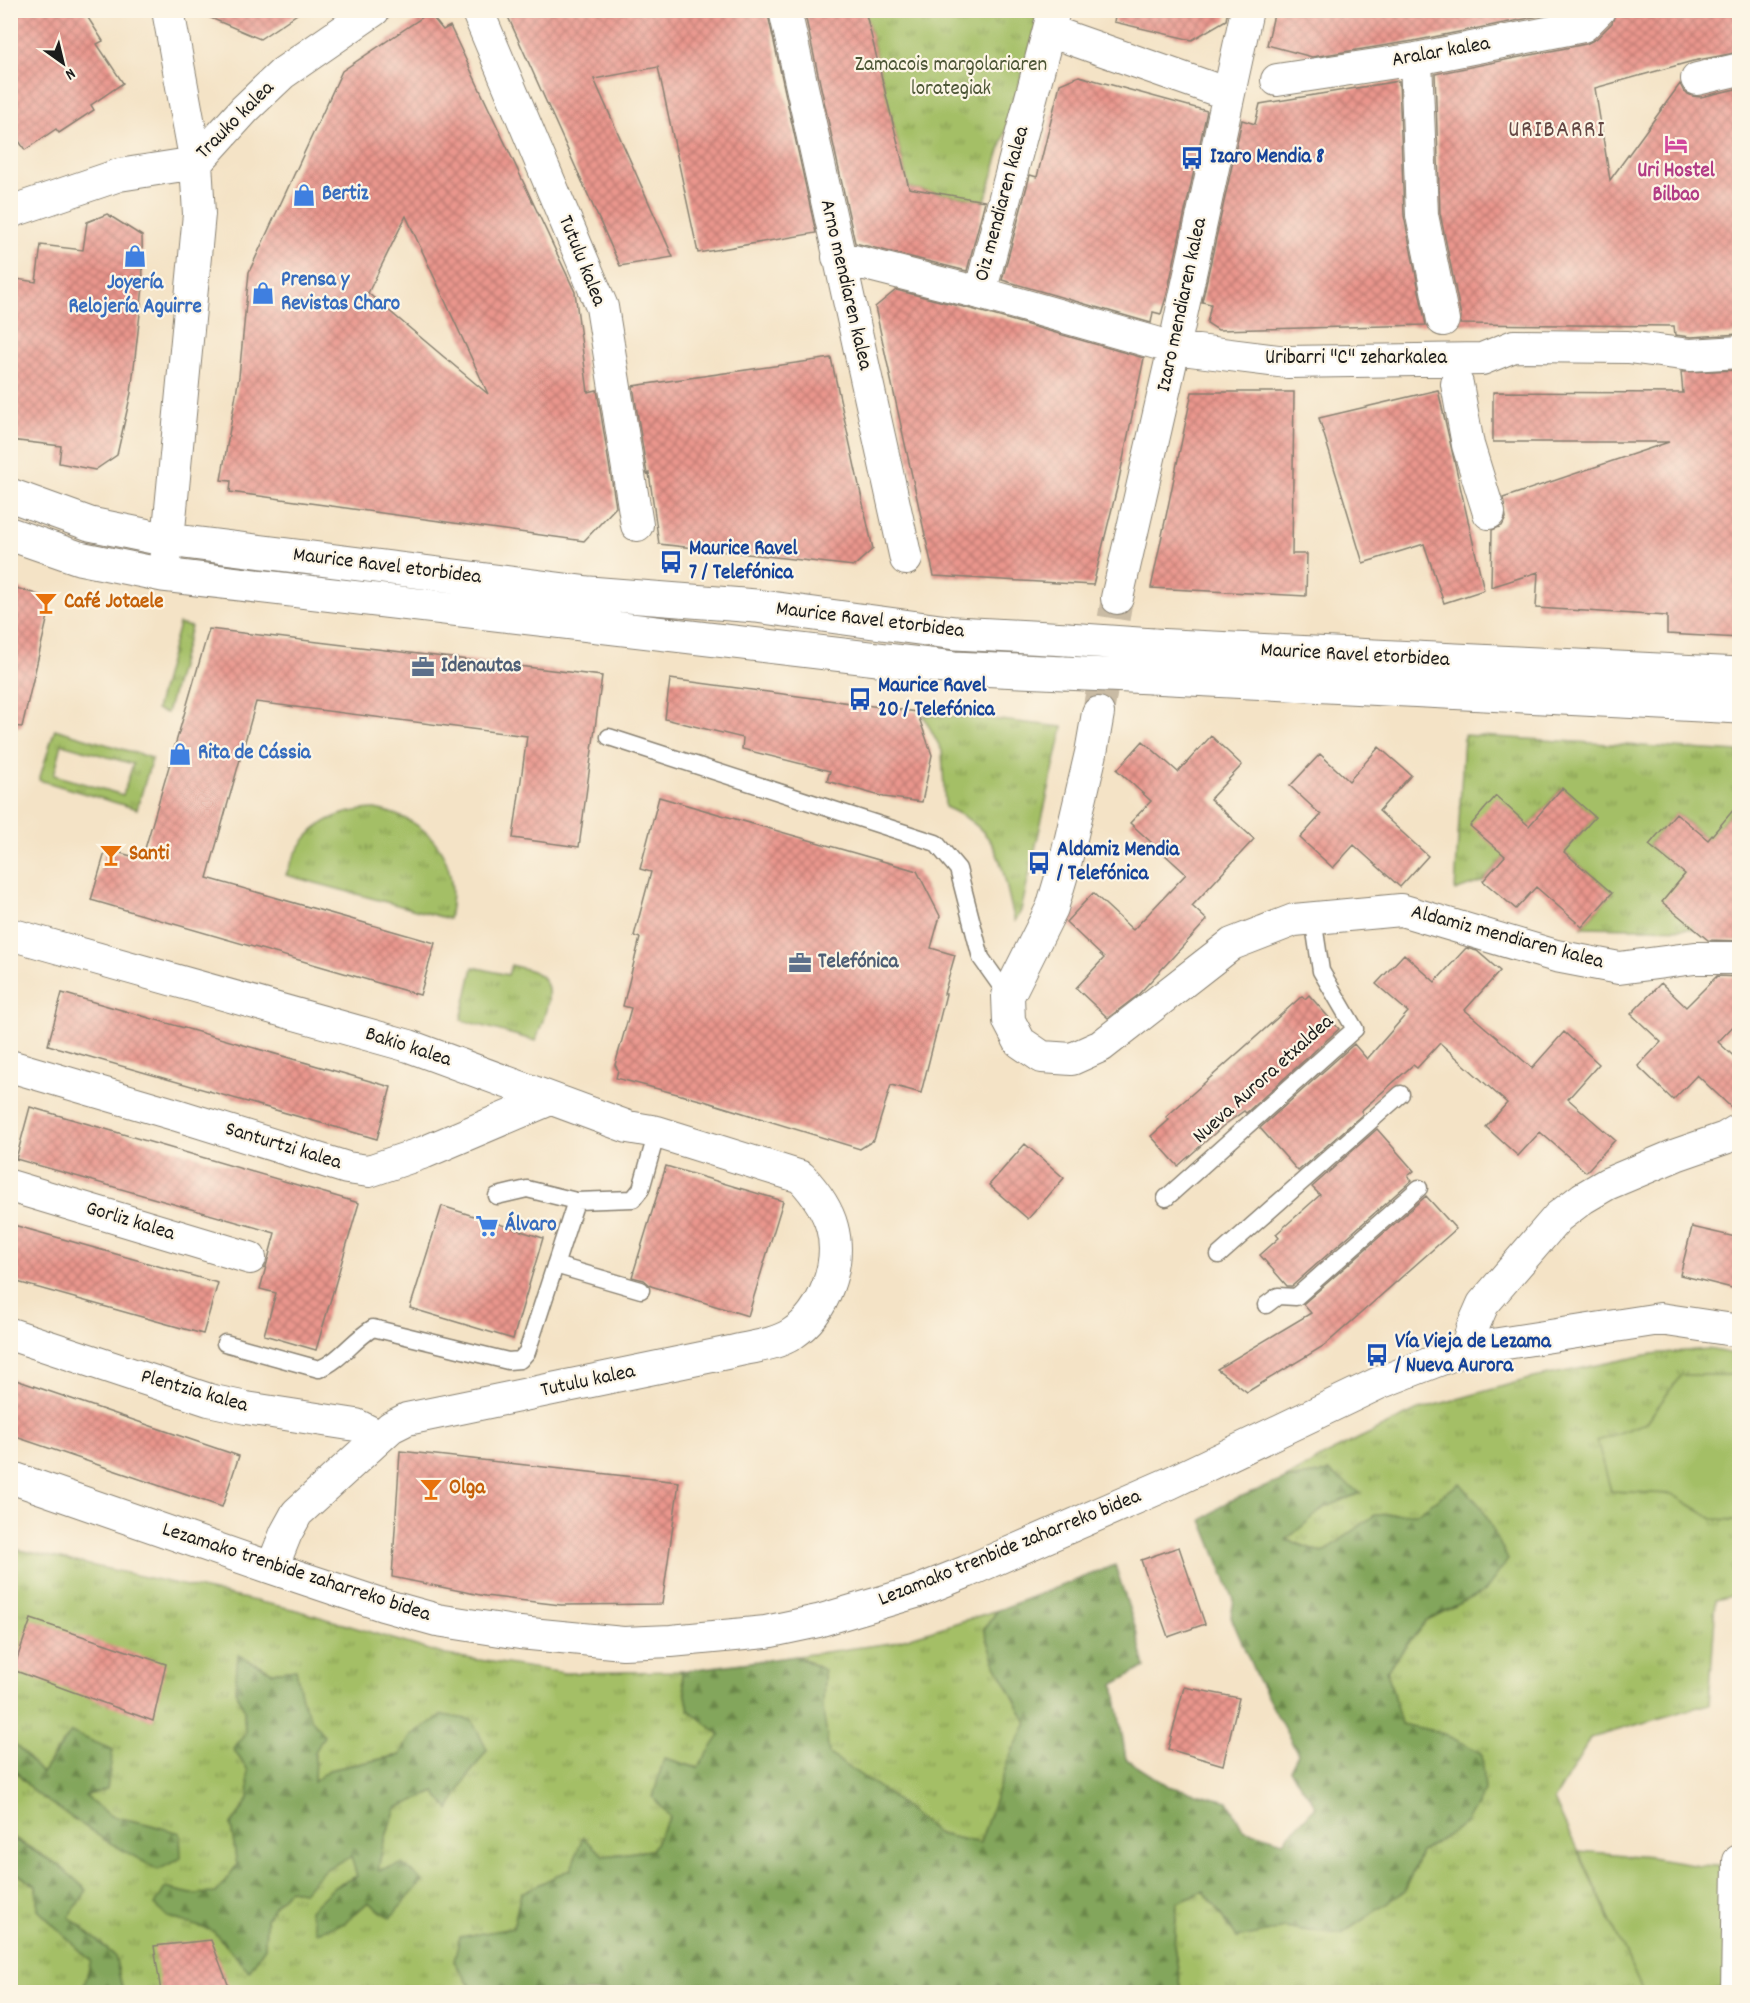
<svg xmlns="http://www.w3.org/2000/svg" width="1750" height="2003" font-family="Dekko,sans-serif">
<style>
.grass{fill:url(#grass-tufts);stroke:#606e41;stroke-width:1.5;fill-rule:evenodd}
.forest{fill:url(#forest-firs);stroke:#50613c;stroke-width:1.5}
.garden{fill:#a4bf66;stroke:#606e41;stroke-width:1.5}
.building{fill:url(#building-cross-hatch);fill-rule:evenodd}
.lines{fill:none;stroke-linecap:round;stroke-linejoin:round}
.street-tunnel{stroke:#c9bba4;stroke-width:32;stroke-dasharray:32 16;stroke-linecap:butt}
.lane-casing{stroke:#888071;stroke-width:19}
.street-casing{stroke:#888071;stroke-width:34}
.primary-casing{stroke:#888071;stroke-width:35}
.lane{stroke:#fff;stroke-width:16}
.street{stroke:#fff;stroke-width:32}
.primary{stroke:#fff;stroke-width:33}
.primary-bridge-casing{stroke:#888071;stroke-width:35;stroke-linecap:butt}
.primary-bridge{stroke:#fff;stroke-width:33}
.labels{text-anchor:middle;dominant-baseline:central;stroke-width:4.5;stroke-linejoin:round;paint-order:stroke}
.street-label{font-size:21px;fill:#1c1c1c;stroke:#fcf5e5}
.park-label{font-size:21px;fill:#4c5536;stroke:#fcf5e5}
.transit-label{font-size:21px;font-weight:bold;fill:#164399;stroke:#fcf5e5;text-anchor:start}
.hotel-label{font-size:21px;font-weight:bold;fill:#b23c85;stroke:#fcf5e5}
.shop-label{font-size:21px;font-weight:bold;fill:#366cbe;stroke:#fcf5e5;text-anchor:start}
.food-label{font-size:21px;font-weight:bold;fill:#c56008;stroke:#fcf5e5;text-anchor:start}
.service-label{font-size:21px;font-weight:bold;fill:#4e5e75;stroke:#fcf5e5;text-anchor:start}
.quarter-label{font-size:24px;letter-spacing:1.5px;fill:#644744;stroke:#fcf5e5}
</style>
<defs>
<pattern id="grass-tufts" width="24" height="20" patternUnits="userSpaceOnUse" patternTransform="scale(1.5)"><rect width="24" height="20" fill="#a4bf66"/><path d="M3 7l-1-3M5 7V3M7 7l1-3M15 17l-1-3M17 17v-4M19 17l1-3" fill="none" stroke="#859a53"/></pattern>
<pattern id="forest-firs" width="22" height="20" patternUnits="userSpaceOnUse" patternTransform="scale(1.5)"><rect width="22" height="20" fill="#83a65b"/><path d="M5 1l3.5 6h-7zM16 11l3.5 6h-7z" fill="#6a864a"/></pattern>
<pattern id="building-cross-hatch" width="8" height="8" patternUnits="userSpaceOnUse" patternTransform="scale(1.5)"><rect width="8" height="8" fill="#ea968d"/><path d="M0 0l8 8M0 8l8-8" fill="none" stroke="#bd7a72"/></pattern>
</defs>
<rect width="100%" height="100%" fill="#fcf5e5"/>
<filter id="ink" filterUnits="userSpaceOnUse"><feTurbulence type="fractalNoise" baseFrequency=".0167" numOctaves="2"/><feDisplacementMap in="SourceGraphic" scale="12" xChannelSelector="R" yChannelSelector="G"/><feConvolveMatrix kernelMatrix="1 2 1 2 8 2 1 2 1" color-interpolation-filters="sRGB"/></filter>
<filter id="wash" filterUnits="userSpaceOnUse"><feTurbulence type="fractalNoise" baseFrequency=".008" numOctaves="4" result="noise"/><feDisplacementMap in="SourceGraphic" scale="24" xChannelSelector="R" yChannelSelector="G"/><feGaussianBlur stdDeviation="1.35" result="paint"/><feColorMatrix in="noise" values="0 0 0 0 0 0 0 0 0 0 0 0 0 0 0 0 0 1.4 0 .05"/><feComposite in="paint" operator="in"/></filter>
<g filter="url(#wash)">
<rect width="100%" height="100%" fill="#f4e3c6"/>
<path class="grass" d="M865 11H1041L985 201 909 188Z
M179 624 191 627 167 713 156 710Z
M923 715 973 717 1063 727 1021 911 1015 921C1000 868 1005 832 945 807L942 751Z
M55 729 152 758 137 809 39 780ZM62 744 133 764 123 795 54 775Z
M1464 735 1739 752V810L1735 807 1708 840 1676 813 1649 845 1685 874 1695 929 1582 927 1612 893 1564 852 1595 817 1562 788 1529 826 1496 797 1505 856 1483 881 1455 891Z
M375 809C433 820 461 861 449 919L286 875C302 831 327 811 375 809Z
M511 965C520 968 530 969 538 974 560 987 541 1023 536 1041L461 1020 473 967 508 975Z
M1708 1349 1739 1355V1375L1681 1376 1646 1423 1611 1491 1672 1494 1713 1519 1739 1520V1594L1716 1600 1709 1704 1591 1738 1554 1800 1642 1989 1638 1992H1182L1174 1946 1177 1903 1204 1891 1237 1938 1284 1928 1342 1934 1405 1891 1421 1852 1466 1823 1440 1732 1401 1725 1387 1670 1427 1620 1485 1591 1460 1483 1417 1513 1375 1515 1323 1553 1286 1539 1324 1508 1359 1493 1329 1472 1283 1480 1333 1451 1418 1410 1529 1379 1651 1354Z
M11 1548 297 1610 446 1655 565 1673 681 1671 689 1710 721 1735 698 1768 665 1758 670 1817 651 1850 604 1856 571 1869 521 1893 513 1928 454 1961 474 1992H117L122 1988 115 1956 69 1917 60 1866 11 1836 10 1766 34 1792 105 1840 180 1833 147 1824 111 1816 85 1796 56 1751 42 1774 11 1740ZM256 1663 272 1672 296 1669C301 1700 304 1711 323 1736L315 1752 313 1783 329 1770 400 1755 411 1735 487 1750 466 1779 449 1809 435 1792 396 1808 383 1845 377 1871 402 1903 390 1917 368 1902 345 1923 333 1888 357 1876 352 1856 324 1869 304 1892 289 1890 275 1905 266 1919 265 1947 249 1970 213 1931 165 1888 191 1894H216L237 1865 231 1825 249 1799 248 1770 233 1749 245 1735 244 1709 235 1689Z
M998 1610 984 1629 996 1665 1028 1723 1009 1758 980 1843 939 1834 887 1793 829 1754 823 1709 824 1670 797 1656 891 1643Z
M10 1869 36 1886 38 1910 91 1961 83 1992H11Z"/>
<path class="forest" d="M1329 1472 1360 1493 1324 1508 1286 1540 1323 1553 1375 1515 1417 1513 1460 1483 1482 1508 1508 1560 1485 1591 1427 1620 1387 1670 1401 1724 1440 1732 1482 1753 1485 1791 1466 1823 1421 1852 1405 1891 1341 1934 1284 1928 1237 1938 1204 1891 1177 1903 1174 1946 1182 1992H474L454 1961 460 1937 513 1928 521 1893 571 1869 583 1837 604 1856 651 1850 670 1817 653 1797 664 1758 698 1768 720 1735 689 1710 681 1671 796 1656 824 1670 823 1709 829 1754 887 1793 938 1834 980 1843 1009 1758 1027 1723 996 1665 984 1629 998 1610 1115 1565 1136 1630 1145 1667 1114 1684 1126 1759 1168 1786 1228 1801 1243 1829 1283 1841 1316 1806 1290 1770 1298 1754 1257 1678 1231 1617 1234 1600 1202 1520 1227 1502 1283 1480Z
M238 1655 272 1672 296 1669C301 1700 304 1711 324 1736L315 1752 314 1782 329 1770 400 1755 411 1735 443 1715 472 1720 487 1750 466 1779 449 1810 435 1792 396 1808 383 1845 378 1870 402 1864 423 1881 390 1918 368 1902 345 1923 316 1932 310 1910 333 1888 357 1876 351 1857 325 1869 304 1892 289 1890 275 1905 266 1919 265 1947 249 1971 213 1931 168 1917 155 1905 165 1888 191 1894 216 1893 237 1865 231 1825 249 1799 248 1770 233 1749 245 1734 244 1709 235 1689Z
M71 1732 113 1750 107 1789 85 1796 111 1816 147 1824 180 1833 181 1858 158 1870 105 1840 34 1792 11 1766V1740L42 1773Z
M10 1837 60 1866 87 1890 69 1917 115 1956 122 1988 117 1992H82L91 1961 38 1910 36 1886 11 1869Z"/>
<path class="garden" d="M1681 1375H1739V1520L1713 1519 1672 1494 1611 1491 1597 1441 1646 1423Z
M1579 1851 1651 1857 1699 1865 1739 1867V1982L1703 1992H1643Z"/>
<g id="blocks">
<path class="building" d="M10 10H83L103 41 97 44 123 83 91 105 94 110 59 133 56 129 25 150 10 128Z
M192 10H303L260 39Z
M505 10H767L816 233 698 253 658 67 594 79 673 257 620 266Z
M804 10H865L909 188 985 201 967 271 855 243Z
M1116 10H1228L1226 20 1192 40 1114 22Z
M1275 10H1569L1413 41 1312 57 1267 45Z
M1616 10H1740V52L1693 61 1595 88 1610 180 1680 84 1684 92 1692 96 1701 97 1740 88V334L1691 337 1675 335 1674 326 1460 324 1461 316 1440 213 1435 74 1586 44 1596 39 1612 23Z
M429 13 443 30 450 26 575 292 588 392 597 390 616 507 584 541 230 492 231 481 221 480 239 377 249 272 342 71ZM406 216 488 394 368 293Z
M1079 76 1207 111 1167 294 1161 314 1153 312 1151 323 1002 280 1030 175 1037 177 1060 84Z
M1399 81 1404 216 1426 325 1218 330 1207 323 1211 304 1202 302 1242 120 1255 124 1260 104Z
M107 214 142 236 143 287 131 393 117 455 95 470 59 463 61 446 10 440V278L36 282 41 245 83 250 87 222Z
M896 290 975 310 1144 358 1118 484 1093 585 934 576 875 307Z
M831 358 873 549 854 566 659 544 649 473 647 474 633 386Z
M1740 370V638L1667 634V616L1536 608 1538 572 1491 587 1492 530 1502 526 1506 518 1503 498 1669 442H1493V392L1683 393 1681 372Z
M1438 390 1484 590 1444 603 1424 544 1363 563 1319 418Z
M1192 392H1294L1292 554H1307L1306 596 1151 588Z
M10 586 52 599 22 727 10 726Z
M209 629 602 676 579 847 513 838 527 736 256 702 207 878 435 943 420 995 91 900 106 849 142 859Z
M670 679 917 712 932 755 922 802 884 797 827 781 830 771 742 749 743 738 665 719Z
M1211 736 1242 765 1210 799 1254 839 1192 906 1207 920 1137 996 1108 1018 1076 988 1104 958 1066 922 1093 893 1133 930 1186 874 1130 823 1151 801 1117 770 1143 741 1178 772Z
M1379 747 1411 775 1379 811 1428 856 1400 887 1354 845 1333 868 1300 838 1321 815 1290 786 1320 754 1349 781Z
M1562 788 1595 817 1564 852 1612 893 1582 927 1536 887 1516 909 1483 881 1505 856 1470 826 1496 796 1529 826Z
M659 797 917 871 940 916 931 948 955 955 944 994H946L921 1093 891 1085 874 1140 860 1149 704 1101 616 1078 618 1070 615 1065 631 1008 623 1006 640 938 634 936 651 872 640 869Z
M1740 802V941L1708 940 1662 902 1685 874 1649 845 1676 813 1708 840Z
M1466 948 1477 951 1500 971 1465 1010 1532 1068 1564 1032 1599 1064 1568 1099 1615 1140 1586 1172 1540 1132 1518 1156 1486 1127 1507 1103 1440 1043 1417 1068 1413 1065 1361 1111 1363 1114 1298 1171 1260 1128 1354 1044 1367 1059 1408 1012 1376 984 1404 954 1435 982Z
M1717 976 1740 977V1019L1718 1042 1740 1062V1111L1736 1112 1697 1075 1673 1100 1638 1066 1661 1042 1631 1014 1661 983 1686 1007Z
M62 993 391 1087 377 1139 48 1045Z
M1309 995 1339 1029 1246 1113 1244 1111 1223 1126 1178 1166 1151 1136 1169 1120 1166 1117 1302 996 1305 999Z
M30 1107 359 1203 316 1350 264 1335 276 1293 260 1289 275 1233 16 1159Z
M1377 1129 1414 1171 1408 1176 1412 1180 1292 1286H1287L1260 1255 1279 1238 1276 1234 1320 1195 1312 1187Z
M1025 1144 1064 1178 1028 1219 989 1185Z
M666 1166 783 1201 748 1316 651 1286 644 1280 632 1277Z
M1426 1196 1456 1229 1325 1345 1247 1392 1217 1369 1311 1313 1303 1304Z
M442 1206 543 1238 513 1339 410 1308Z
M10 1224 218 1283 203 1334 10 1280Z
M1692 1227 1740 1238V1290L1680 1275Z
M10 1378 239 1456 222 1507 10 1435Z
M400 1451 679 1482 662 1604 561 1605 485 1596 392 1577Z
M1179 1547 1205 1624 1168 1637 1141 1560Z
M31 1619 166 1664 153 1721 13 1670Z
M1184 1687 1239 1698 1223 1765 1168 1749Z
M211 1940 231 1992H161L154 1946Z"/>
</g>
</g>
<g filter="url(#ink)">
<use href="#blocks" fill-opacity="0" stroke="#888071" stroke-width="1.5"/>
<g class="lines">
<path class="street-tunnel" d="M1098 713 1117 598"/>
<g class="lane-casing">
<path id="lane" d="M609 737 936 843 958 869 981 958 1008 996
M497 1196 527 1189 576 1201 633 1199 641 1189 657 1132
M1166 1198 1355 1029 1321 971 1313 918
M1219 1255 1401 1094
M555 1265 641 1290
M1266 1305 1278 1296 1296 1297 1419 1188
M225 1343 319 1369C340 1361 353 1340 373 1328L508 1361 520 1360 527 1352 576 1201"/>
</g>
<g class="street-casing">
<path id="street" d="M477 10 602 307 637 525
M785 10 906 559
M1049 31 1228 94
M1416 59 1422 215 1443 320
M1697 79 1740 69
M1277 80 1416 59 1583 26 1599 10
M10 212 119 175 196 163 245 109 283 73 374 10
M838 257 980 293 1174 348 1287 362 1482 359 1514 346 1628 347 1690 355 1740 352
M980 293 1054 10
M1457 384 1468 445 1489 513
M163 575 168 540 199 214 196 163 168 10
M1117 598 1174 348 1247 10
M1098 713 1091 753 1065 864 1052 908 1008 996 1009 1021 1020 1042 1042 1057 1072 1059 1101 1046 1232 944 1294 920 1401 910 1556 956 1619 968 1695 958H1734L1740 960
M10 934 409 1046 628 1127 657 1132 801 1177C814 1191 827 1208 832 1227 842 1264 824 1313 792 1334 775 1345 751 1347 731 1352L407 1419 391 1427 297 1513 286 1533 272 1568
M10 1066 177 1115 347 1168 369 1171 425 1152 550 1099
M10 1186 250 1258
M10 1334 209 1400 246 1408 356 1425 380 1437
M1467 1349 1472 1329 1483 1304 1558 1217 1583 1198 1607 1184 1676 1155 1725 1138 1740 1129
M10 1477 272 1568 383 1605 437 1620 520 1633 623 1643 671 1641 766 1632 818 1621 916 1592 966 1572 1170 1483 1379 1383 1467 1349 1660 1319 1740 1331
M1737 1991 1739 1861"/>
</g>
<g class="primary-casing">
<path id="primary" d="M10 495 90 524 168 540 589 593 756 606 955 633 1067 639
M10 534 79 558 163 575 954 668 1064 673
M1153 645 1740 674
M1151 677 1740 707"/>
</g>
<use href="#lane" class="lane"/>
<use href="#street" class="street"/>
<use href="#primary" class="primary"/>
<g class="primary-bridge-casing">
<path id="primary-bridge" d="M1067 639 1153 645
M1064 673 1151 677"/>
</g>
<use href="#primary-bridge" class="primary-bridge"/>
</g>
</g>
<defs>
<g id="hotel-bare" transform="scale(1.8)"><path d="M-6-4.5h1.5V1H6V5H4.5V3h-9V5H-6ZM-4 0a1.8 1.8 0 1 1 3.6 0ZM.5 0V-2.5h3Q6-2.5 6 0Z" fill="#d1479c" stroke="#fcf5e5" stroke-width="2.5" paint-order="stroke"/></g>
<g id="bus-bare" transform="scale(1.8)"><path d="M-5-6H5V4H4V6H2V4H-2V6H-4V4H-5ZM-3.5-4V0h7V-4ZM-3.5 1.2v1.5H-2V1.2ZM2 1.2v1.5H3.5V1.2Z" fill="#1a4fb4" stroke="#fcf5e5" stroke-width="2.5" paint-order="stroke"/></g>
<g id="shop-bare" transform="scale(1.8)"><path d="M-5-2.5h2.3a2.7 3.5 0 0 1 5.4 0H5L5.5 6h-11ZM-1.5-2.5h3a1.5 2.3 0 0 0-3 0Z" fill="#3f7fe0" stroke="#fcf5e5" stroke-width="2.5" paint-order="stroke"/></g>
<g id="bar-bare" transform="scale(1.8)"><path d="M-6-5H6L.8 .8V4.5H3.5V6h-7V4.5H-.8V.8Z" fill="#e8710a" stroke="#fcf5e5" stroke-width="2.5" paint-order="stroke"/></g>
<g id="office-bare" transform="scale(1.8)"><path d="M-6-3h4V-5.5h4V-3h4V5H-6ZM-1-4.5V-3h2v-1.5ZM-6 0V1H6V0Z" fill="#5c6f8a" stroke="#fcf5e5" stroke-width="2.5" paint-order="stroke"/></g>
<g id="supermarket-bare" transform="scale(1.8)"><path d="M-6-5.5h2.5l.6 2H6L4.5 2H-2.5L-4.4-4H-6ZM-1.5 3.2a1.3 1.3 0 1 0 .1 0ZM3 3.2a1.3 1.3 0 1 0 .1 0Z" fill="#3f7fe0" stroke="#fcf5e5" stroke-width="2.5" paint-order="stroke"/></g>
</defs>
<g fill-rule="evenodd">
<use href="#hotel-bare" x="1676" y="144"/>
<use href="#bus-bare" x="1192" y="158"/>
<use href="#shop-bare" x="304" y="195"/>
<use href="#shop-bare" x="135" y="256"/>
<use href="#shop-bare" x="263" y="293"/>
<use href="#bus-bare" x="671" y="562"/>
<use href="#bar-bare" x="46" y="603"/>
<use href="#office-bare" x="423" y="667"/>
<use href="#bus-bare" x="860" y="699"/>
<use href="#shop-bare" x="180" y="754"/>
<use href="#bar-bare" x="111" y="855"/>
<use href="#bus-bare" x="1039" y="863"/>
<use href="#office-bare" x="800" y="963"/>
<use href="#supermarket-bare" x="487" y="1226"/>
<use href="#bus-bare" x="1377" y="1355"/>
<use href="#bar-bare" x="431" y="1489"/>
</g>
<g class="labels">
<g class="street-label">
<text transform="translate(1441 53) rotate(-10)">Aralar kalea</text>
<text transform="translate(236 121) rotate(-45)">Trauko kalea</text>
<text transform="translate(1003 204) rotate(-75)">Oiz mendiaren kalea</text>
<text transform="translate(581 261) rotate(68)">Tutulu kalea</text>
<text transform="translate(845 285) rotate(77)">Arno mendiaren kalea</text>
<text transform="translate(1183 305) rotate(-78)">Izaro mendiaren kalea</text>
<text x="1356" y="359">Uribarri "C" zeharkalea</text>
<text transform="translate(387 567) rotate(7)">Maurice Ravel etorbidea</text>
<text transform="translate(870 621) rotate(7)">Maurice Ravel etorbidea</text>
<text transform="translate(1355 656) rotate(3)">Maurice Ravel etorbidea</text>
<text transform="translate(1507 938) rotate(15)">Aldamiz mendiaren kalea</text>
<text transform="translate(408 1048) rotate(18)">Bakio kalea</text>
<text transform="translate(1264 1080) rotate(-42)">Nueva Aurora etxaldea</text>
<text transform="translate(283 1147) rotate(17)">Santurtzi kalea</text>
<text transform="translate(130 1222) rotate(17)">Gorliz kalea</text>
<text transform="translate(588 1382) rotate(-12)">Tutulu kalea</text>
<text transform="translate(194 1392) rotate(16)">Plentzia kalea</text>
<text transform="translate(1010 1549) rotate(-22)">Lezamako trenbide zaharreko bidea</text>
<text transform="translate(296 1573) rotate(18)">Lezamako trenbide zaharreko bidea</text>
</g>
<g class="park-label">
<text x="951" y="66">Zamacois margolariaren<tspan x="951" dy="24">lorategiak</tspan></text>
</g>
<g class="transit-label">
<text x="1210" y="158">Izaro Mendia 8</text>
<text x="689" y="550">Maurice Ravel<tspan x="689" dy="24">7 / Telefónica</tspan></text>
<text x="878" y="687">Maurice Ravel<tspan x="878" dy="24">20 / Telefónica</tspan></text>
<text x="1057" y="851">Aldamiz Mendia<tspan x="1057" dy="24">/ Telefónica</tspan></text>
<text x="1395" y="1343">Vía Vieja de Lezama<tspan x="1395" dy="24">/ Nueva Aurora</tspan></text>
</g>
<g class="hotel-label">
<text x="1676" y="172">Uri Hostel<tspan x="1676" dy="24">Bilbao</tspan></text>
</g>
<g class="shop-label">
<text x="322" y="195">Bertiz</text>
<text x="281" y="281">Prensa y<tspan x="281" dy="24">Revistas Charo</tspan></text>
<text x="135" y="284" text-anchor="middle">Joyería<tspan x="135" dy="24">Relojería Aguirre</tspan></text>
<text x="198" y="754">Rita de Cássia</text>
<text x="505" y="1226">Álvaro</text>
</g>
<g class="food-label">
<text x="64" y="603">Café Jotaele</text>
<text x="129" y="855">Santi</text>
<text x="449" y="1489">Olga</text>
</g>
<g class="service-label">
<text x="441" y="667">Idenautas</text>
<text x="818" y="963">Telefónica</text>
</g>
<g class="quarter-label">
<text x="1557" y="131">URIBARRI</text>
</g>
</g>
<rect width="1750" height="2003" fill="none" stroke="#fcf5e5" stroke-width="36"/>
<g transform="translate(63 63) rotate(146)" stroke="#fcf5e5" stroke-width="4.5" paint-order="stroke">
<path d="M0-4.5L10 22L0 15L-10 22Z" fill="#1c1c1c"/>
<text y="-9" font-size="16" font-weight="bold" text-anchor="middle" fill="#1c1c1c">N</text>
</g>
</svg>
